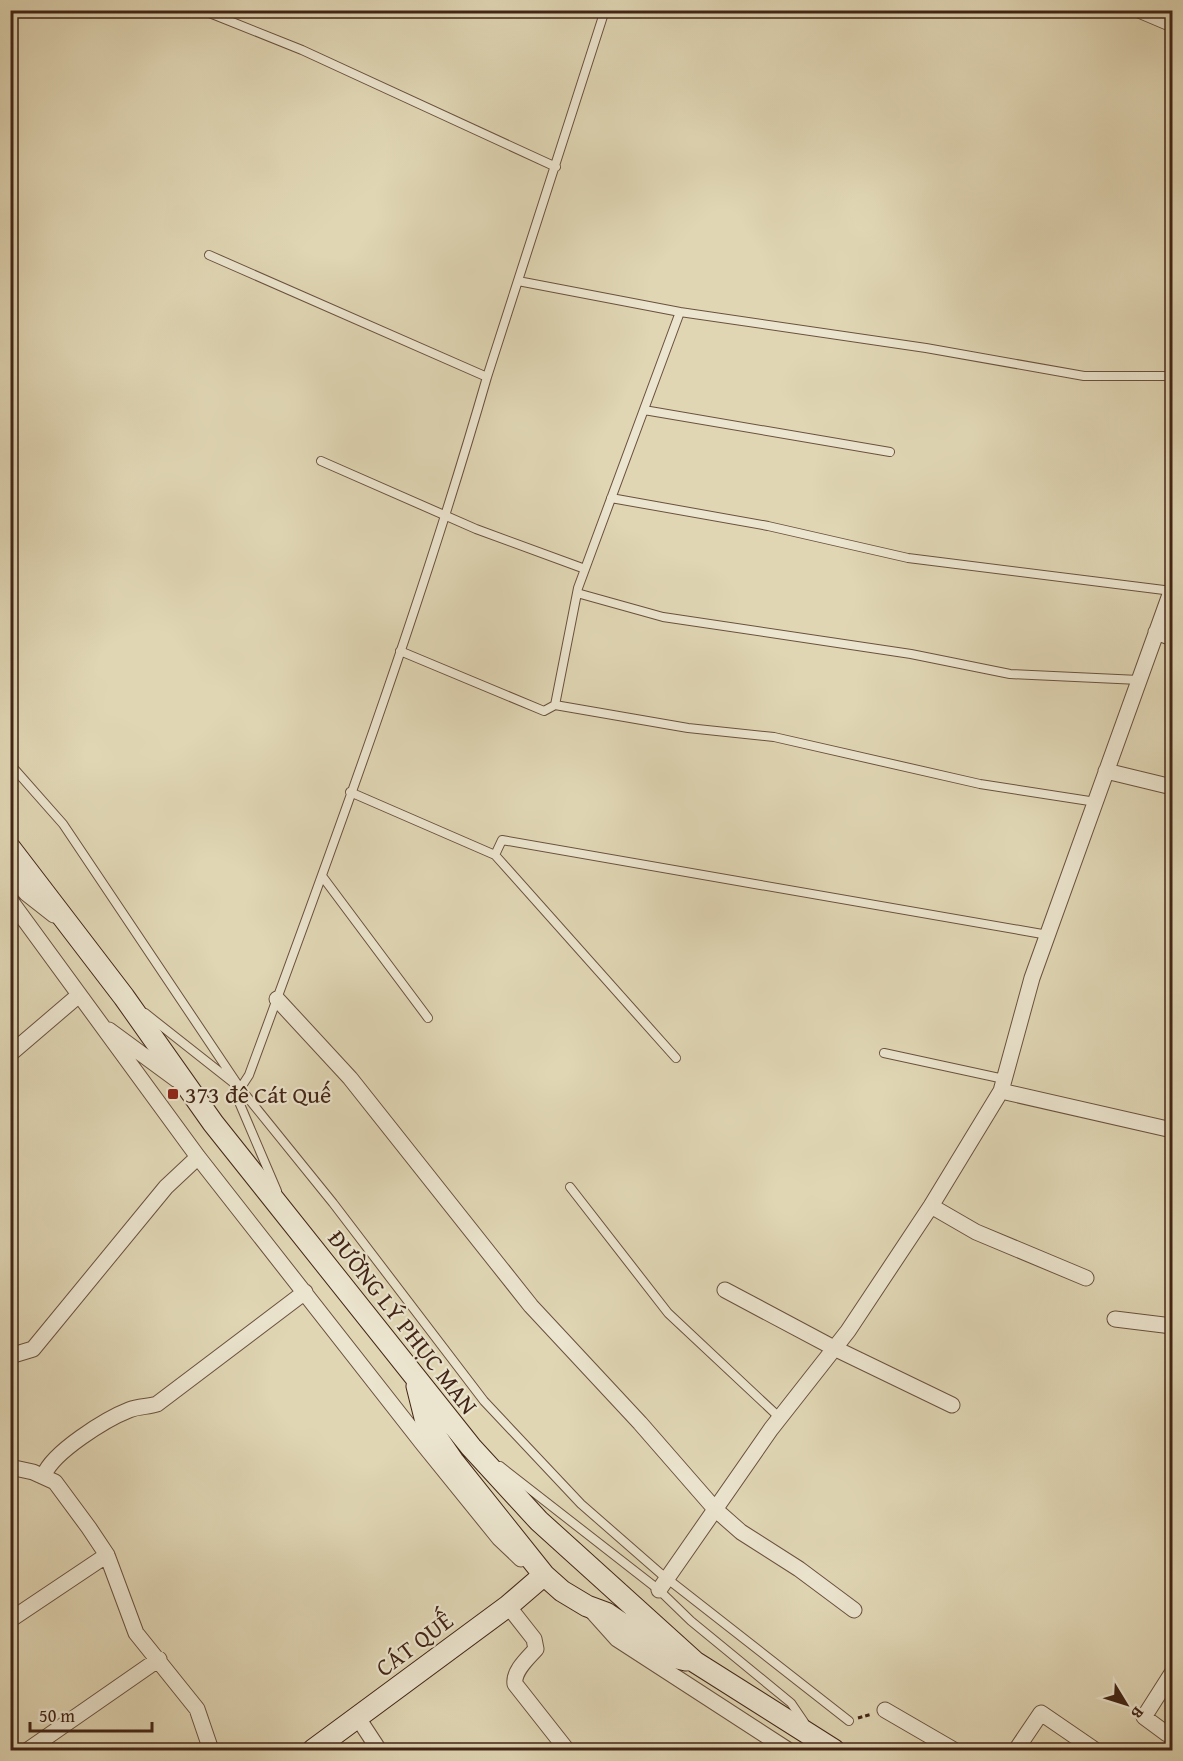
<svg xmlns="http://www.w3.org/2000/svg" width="1183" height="1761" font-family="'Gentium Book Plus',serif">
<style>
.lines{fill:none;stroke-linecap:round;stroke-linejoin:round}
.lane-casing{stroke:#6a513e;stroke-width:10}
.street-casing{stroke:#6a513e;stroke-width:17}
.secondary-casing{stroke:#422516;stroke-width:23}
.path{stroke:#422516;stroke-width:3;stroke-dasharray:4.5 3;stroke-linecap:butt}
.lane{stroke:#ebe4ce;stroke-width:8}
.street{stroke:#ebe4ce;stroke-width:15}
.secondary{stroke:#ebe4ce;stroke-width:21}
.poi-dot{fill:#8f2418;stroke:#ebe4ce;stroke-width:2}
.labels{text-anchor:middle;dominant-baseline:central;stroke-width:4.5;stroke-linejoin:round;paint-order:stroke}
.poi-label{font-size:24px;fill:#422516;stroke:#ebe4ce;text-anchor:start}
.street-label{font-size:24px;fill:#422516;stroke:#ebe4ce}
</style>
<rect width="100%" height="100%" fill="#e0d6b4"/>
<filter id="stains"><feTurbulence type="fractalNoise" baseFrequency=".00333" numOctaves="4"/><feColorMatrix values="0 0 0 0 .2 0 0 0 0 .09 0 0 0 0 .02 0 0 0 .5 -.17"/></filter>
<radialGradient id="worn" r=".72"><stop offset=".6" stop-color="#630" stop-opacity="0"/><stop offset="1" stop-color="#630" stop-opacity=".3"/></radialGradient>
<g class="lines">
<g class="lane-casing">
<path id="lane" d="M202 10 302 50 556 167
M209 255 487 377 605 10
M518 281 680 312 578 588 555 705 688 728 774 737 980 784 1096 802
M680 312 926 348 1084 376H1172
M644 410 890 452
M321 461 476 529 585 569
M611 498 768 526 908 558 1172 591
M577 593 663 617 911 654 1010 674 1139 680
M400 651 544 711 555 705
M10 764 63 824 240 1088 333 1203 484 1401 581 1504 660 1573 849 1721
M350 792 495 855 502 840 1048 935
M495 855 676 1058
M322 876 428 1018
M145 1013 235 1084
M884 1053 1004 1079
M570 1187 668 1313 780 1418
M277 1191 236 1095 249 1075C334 844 419 613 487 377
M500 1466 659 1590 691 1621 791 1703 804 1722"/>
</g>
<g class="street-casing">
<path id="street" d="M1139 10 1172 24
M1156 632 1172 638
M1106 771 1172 787
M10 874 26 893 54 915
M10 900 198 1157 423 1444 499 1538 521 1559
M277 999 350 1078 531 1306 640 1423 715 1509 741 1532 799 1569 854 1610
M109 1030 177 1080
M10 1054 79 995
M1001 1091 1172 1130
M931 1206 976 1232 1086 1278
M725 1290 834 1348 952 1405
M1115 1319 1172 1326
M10 1356 33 1349 166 1187 198 1157
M10 1467 33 1472 55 1482 89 1528 107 1555 136 1633 197 1709 211 1750
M44 1475C53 1452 106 1419 129 1410 139 1406 148 1407 157 1404L305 1292
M659 1590 771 1429 848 1331 931 1206 1001 1091 1032 978 1172 589
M508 1606 534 1639 536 1649C528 1658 513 1671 515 1684L567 1750
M591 1610 617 1639 788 1750
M10 1620 107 1555
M885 1710 954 1750
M358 1718 379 1750
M1167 1734 1144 1717 1172 1673
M28 1750 159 1659
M1016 1750 1041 1713 1095 1750
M1169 1750 1172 1746"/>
</g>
<g class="secondary-casing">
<path id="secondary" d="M10 848 124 997 213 1123 471 1447 539 1521 695 1662 834 1750
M417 1386 426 1422 453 1461 544 1575 562 1591 587 1606 606 1613 669 1656 686 1660
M313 1750 508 1606 544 1575"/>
</g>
<path class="path" d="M858 1718 872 1714"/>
<use href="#lane" class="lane"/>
<use href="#street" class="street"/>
<use href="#secondary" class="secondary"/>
</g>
<rect class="poi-dot" x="167" y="1088" width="12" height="12" rx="3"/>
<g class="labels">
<g class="poi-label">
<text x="185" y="1094">373 đê Cát Quế</text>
</g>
<g class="street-label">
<text transform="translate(403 1322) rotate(52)">ĐƯỜNG LÝ PHỤC MAN</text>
<text transform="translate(414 1644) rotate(-37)">CÁT QUẾ</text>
</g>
</g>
<rect width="1183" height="1761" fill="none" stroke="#e0d6b4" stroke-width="36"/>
<rect x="12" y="12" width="1159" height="1737" fill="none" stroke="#422516" stroke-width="3"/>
<rect x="18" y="18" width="1147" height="1725" fill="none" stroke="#422516" stroke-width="1.5"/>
<g transform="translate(1126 1704) rotate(128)" stroke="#ebe4ce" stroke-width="4.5" paint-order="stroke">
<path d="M0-4.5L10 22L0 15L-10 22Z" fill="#422516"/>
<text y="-9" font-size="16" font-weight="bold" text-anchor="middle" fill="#422516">B</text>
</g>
<path d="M30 1722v9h122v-9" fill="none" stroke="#422516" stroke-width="3"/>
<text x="39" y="1722" font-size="18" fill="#422516" stroke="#ebe4ce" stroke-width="4.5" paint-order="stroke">50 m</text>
<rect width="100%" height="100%" filter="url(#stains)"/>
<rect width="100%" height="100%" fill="url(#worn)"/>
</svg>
